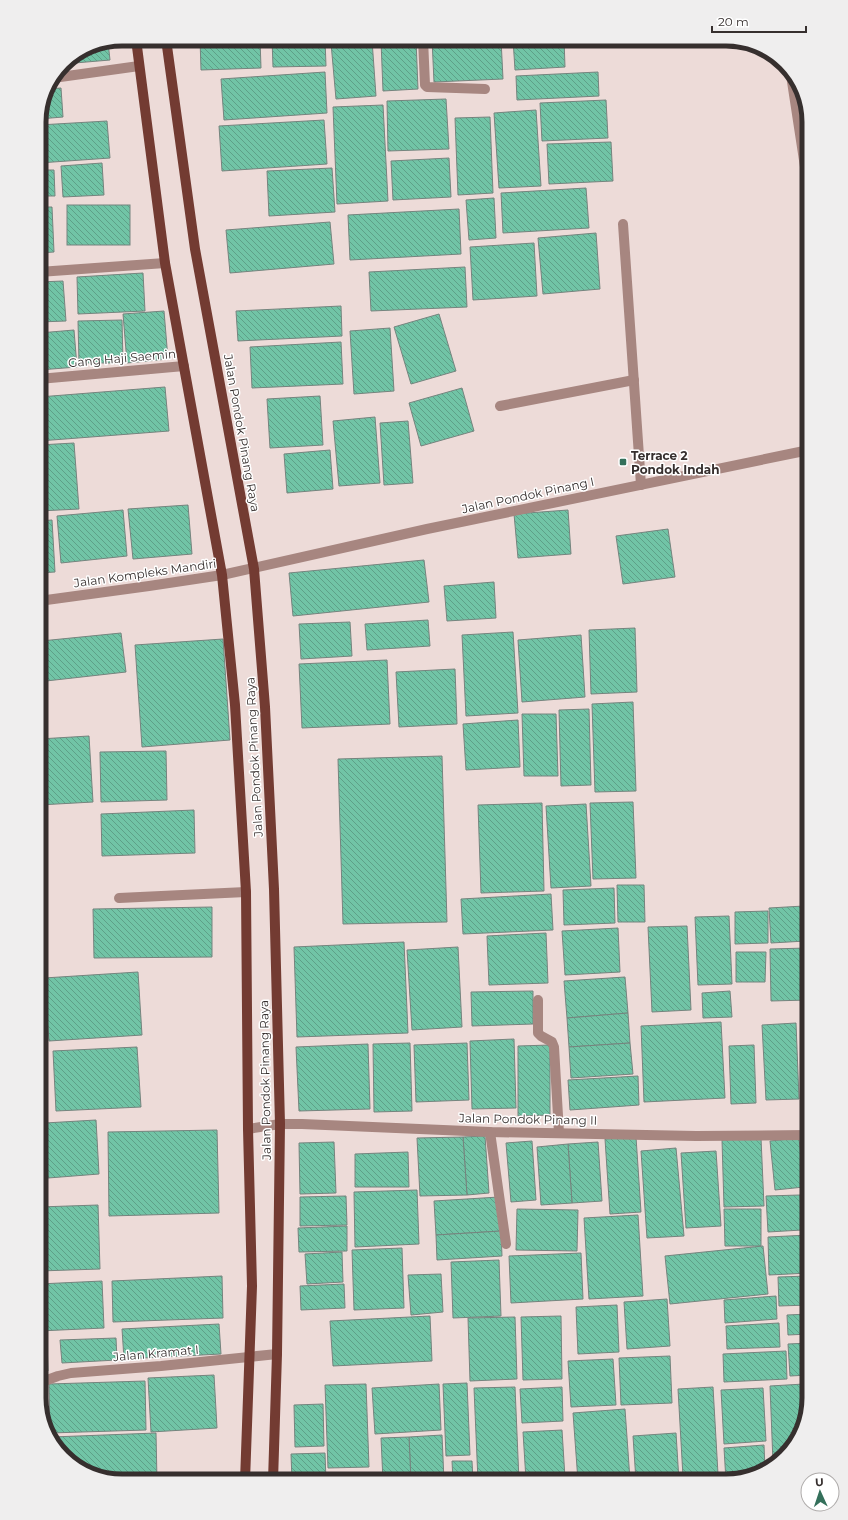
<svg xmlns="http://www.w3.org/2000/svg" width="848" height="1520" font-family="Montserrat,sans-serif">
<style>
.building{fill:url(#building-back-hatch);stroke:#75847e}
.lines{fill:none;stroke-linecap:round;stroke-linejoin:round}
.minor{stroke:#a78680;stroke-width:10}
.major{stroke:#733b32;stroke-width:10}
.poi-dot{fill:#34705b;stroke:#fff;stroke-width:1.5}
.labels{text-anchor:middle;dominant-baseline:central;stroke-width:3;stroke-linejoin:round;paint-order:stroke}
.street-label{font-size:12px;fill:#362f2e;stroke:#fff}
.poi-label{font-size:12px;font-weight:bold;fill:#362f2e;stroke:#fff;text-anchor:start}
.rim{fill:none;stroke:#362f2e;stroke-width:5}
</style>
<defs>
<pattern id="building-back-hatch" width="6" height="6" patternUnits="userSpaceOnUse"><rect width="6" height="6" fill="#71c4a6"/><path d="M-1 5l2 2M0 0l6 6M5-1l2 2" fill="none" stroke="#5ea088"/></pattern>
</defs>
<rect width="100%" height="100%" fill="#eddbd8"/>
<g class="building">
<path d="M200,39H260L261,68L201,70Z"/>
<path d="M272,39H325L326,66L273,67Z"/>
<path d="M432,39H501L503,79L434,82Z"/>
<path d="M513,39H564L565,67L515,70Z"/>
<path d="M372,40L376,96L336,99L331,43Z"/>
<path d="M416,40L418,89L383,91L381,41Z"/>
<path d="M108,42L110,60L63,64L90,45Z"/>
<path d="M325,72L327,113L224,120L221,79Z"/>
<path d="M598,72L599,96L517,100L516,76Z"/>
<path d="M61,88L63,117L39,119L46,89Z"/>
<path d="M446,99L449,149L388,151L387,101Z"/>
<path d="M606,100L608,138L542,141L540,103Z"/>
<path d="M383,105L388,201L337,204L333,107Z"/>
<path d="M536,110L541,186L499,188L494,113Z"/>
<path d="M490,117L493,193L458,195L455,118Z"/>
<path d="M324,120L327,164L222,171L219,126Z"/>
<path d="M107,121L110,158L39,163V125Z"/>
<path d="M611,142L613,181L549,184L547,144Z"/>
<path d="M449,158L451,197L393,200L391,161Z"/>
<path d="M102,163L104,195L63,197L61,166Z"/>
<path d="M332,168L335,212L269,216L267,171Z"/>
<path d="M39,170H54L55,196H39Z"/>
<path d="M586,188L589,228L503,233L501,193Z"/>
<path d="M494,198L496,238L469,240L466,200Z"/>
<rect x="67" y="205" width="63" height="40"/>
<path d="M39,207H52L54,252L39,253Z"/>
<path d="M459,209L461,254L350,260L348,215Z"/>
<path d="M330,222L334,264L230,273L226,230Z"/>
<path d="M596,233L600,289L543,294L538,238Z"/>
<path d="M534,243L537,296L473,300L470,247Z"/>
<path d="M465,267L467,307L371,311L369,272Z"/>
<path d="M143,273L145,311L78,314L77,277Z"/>
<path d="M63,281L66,321L39,322V282Z"/>
<path d="M341,306L342,336L238,341L236,311Z"/>
<path d="M164,311L168,359L127,363L123,314Z"/>
<path d="M439,314L456,371L411,384L394,327Z"/>
<path d="M122,320L123,363H79L78,321Z"/>
<path d="M390,328L394,391L354,394L350,331Z"/>
<path d="M74,330L77,367L39,370V333Z"/>
<path d="M341,342L343,384L252,388L250,347Z"/>
<path d="M165,387L169,431L39,441V397Z"/>
<path d="M462,388L474,431L421,446L409,403Z"/>
<path d="M320,396L323,445L270,448L267,399Z"/>
<path d="M375,417L380,483L339,486L333,421Z"/>
<path d="M408,421L413,483L384,485L380,423Z"/>
<path d="M74,443L79,509L39,511V445Z"/>
<path d="M330,450L333,489L287,493L284,454Z"/>
<path d="M188,505L192,554L133,559L128,509Z"/>
<path d="M123,510L127,556L61,563L57,516Z"/>
<path d="M568,510L571,554L518,558L514,514Z"/>
<path d="M52,520L55,572L39,573V521Z"/>
<path d="M668,529L675,577L623,584L616,536Z"/>
<path d="M424,560L429,602L293,616L289,573Z"/>
<path d="M494,582L496,618L447,621L444,586Z"/>
<path d="M428,620L430,646L367,650L365,624Z"/>
<path d="M350,622L352,656L301,659L299,624Z"/>
<path d="M635,628L637,692L591,694L589,630Z"/>
<path d="M513,632L518,713L466,716L462,635Z"/>
<path d="M121,633L126,672L46,681L41,641Z"/>
<path d="M581,635L585,697L522,702L518,640Z"/>
<path d="M223,639L230,740L142,747L135,645Z"/>
<path d="M387,660L390,724L302,728L299,664Z"/>
<path d="M455,669L457,724L399,727L396,672Z"/>
<path d="M633,702L636,791L595,792L592,704Z"/>
<path d="M589,709L591,785L561,786L559,710Z"/>
<path d="M522,714H556L558,776H524Z"/>
<path d="M518,720L520,767L466,770L463,724Z"/>
<path d="M89,736L93,802L39,805V739Z"/>
<path d="M166,751L167,800L101,802L100,752Z"/>
<path d="M442,756L447,922L343,924L338,759Z"/>
<path d="M633,802L636,878L593,879L590,803Z"/>
<path d="M542,803L544,891L481,893L478,805Z"/>
<path d="M586,804L591,886L551,888L546,806Z"/>
<path d="M194,810L195,853L102,856L101,814Z"/>
<path d="M617,885H644L645,922H618Z"/>
<path d="M614,888L615,923L564,925L563,890Z"/>
<path d="M551,894L553,930L463,934L461,899Z"/>
<path d="M806,899H809V934H807Z"/>
<path d="M804,906L806,941L771,943L769,908Z"/>
<path d="M212,907V957L94,958L93,909Z"/>
<path d="M768,911V943L735,944V912Z"/>
<path d="M729,916L732,984L698,985L695,917Z"/>
<path d="M687,926L691,1010L652,1012L648,927Z"/>
<path d="M618,928L620,972L565,975L562,931Z"/>
<path d="M546,933L548,983L489,985L487,936Z"/>
<path d="M404,942L408,1033L297,1037L294,947Z"/>
<path d="M458,947L462,1027L412,1030L407,950Z"/>
<path d="M807,948L808,1000L771,1001L770,949Z"/>
<path d="M736,952H766L765,982H736Z"/>
<path d="M138,972L142,1035L49,1041L44,978Z"/>
<path d="M625,977L628,1013L567,1018L564,981Z"/>
<path d="M533,991V1024L472,1026L471,992Z"/>
<path d="M730,991L732,1017L703,1018L702,993Z"/>
<path d="M806,1008H809V1089Z"/>
<path d="M628,1013L630,1043L569,1047L567,1018Z"/>
<path d="M39,1020H40L42,1050H39Z"/>
<path d="M721,1022L725,1098L644,1102L641,1026Z"/>
<path d="M796,1023L799,1099L766,1100L762,1025Z"/>
<path d="M514,1039L516,1108L472,1109L470,1041Z"/>
<path d="M410,1043L412,1111L374,1112L373,1044Z"/>
<path d="M467,1043L469,1100L416,1102L414,1045Z"/>
<path d="M630,1043L633,1074L571,1078L569,1047Z"/>
<path d="M368,1044L370,1109L299,1111L296,1047Z"/>
<path d="M550,1045V1115L518,1116V1046Z"/>
<path d="M754,1045L756,1103L731,1104L729,1046Z"/>
<path d="M137,1047L141,1107L56,1111L53,1051Z"/>
<path d="M638,1076L639,1105L570,1110L568,1080Z"/>
<path d="M42,1085L44,1120H39V1086Z"/>
<path d="M96,1120L99,1174L48,1178L45,1123Z"/>
<path d="M39,1129H43L45,1203H39Z"/>
<path d="M217,1130L219,1213L109,1216L108,1132Z"/>
<path d="M485,1136L489,1193L467,1195L463,1137Z"/>
<path d="M463,1137L467,1195L420,1196L417,1138Z"/>
<path d="M636,1137L641,1212L610,1214L605,1139Z"/>
<path d="M761,1138L764,1206L724,1207L722,1140Z"/>
<path d="M799,1138L804,1187L775,1190L770,1141Z"/>
<path d="M532,1141L536,1200L511,1202L506,1143Z"/>
<path d="M334,1142L336,1193L300,1194L299,1143Z"/>
<path d="M598,1142L602,1201L572,1203L568,1144Z"/>
<path d="M568,1144L572,1203L541,1205L537,1147Z"/>
<path d="M676,1148L684,1236L647,1238L641,1151Z"/>
<path d="M716,1151L721,1226L686,1228L681,1153Z"/>
<path d="M408,1152L409,1187H355V1154Z"/>
<path d="M417,1190L419,1244L355,1247L354,1192Z"/>
<path d="M803,1190H809V1230H804Z"/>
<path d="M800,1195L802,1230L768,1232L766,1196Z"/>
<path d="M346,1196L347,1225L300,1226V1197Z"/>
<path d="M499,1197L501,1231L436,1235L434,1201Z"/>
<path d="M98,1205L100,1269L39,1271V1207Z"/>
<path d="M517,1209L578,1210L577,1251L516,1250Z"/>
<path d="M724,1209H761V1246H725Z"/>
<path d="M638,1215L643,1296L589,1299L584,1218Z"/>
<path d="M347,1226V1251L299,1252L298,1228Z"/>
<path d="M501,1231L502,1256L437,1260L436,1235Z"/>
<path d="M809,1235V1273L769,1275L768,1237Z"/>
<path d="M763,1246L768,1294L670,1304L665,1256Z"/>
<path d="M402,1248L404,1308L354,1310L352,1250Z"/>
<path d="M342,1252L343,1282L307,1284L305,1254Z"/>
<path d="M581,1253L583,1299L511,1303L509,1256Z"/>
<path d="M499,1260L501,1316L453,1318L451,1262Z"/>
<path d="M441,1274L443,1312L411,1315L408,1275Z"/>
<path d="M222,1276L223,1318L113,1322L112,1281Z"/>
<path d="M809,1276V1305L779,1306L778,1277Z"/>
<path d="M102,1281L104,1328L39,1331V1284Z"/>
<path d="M344,1284L345,1308L301,1310L300,1286Z"/>
<path d="M776,1296L777,1319L725,1323L724,1300Z"/>
<path d="M667,1299L670,1346L627,1349L624,1302Z"/>
<path d="M617,1305L619,1352L578,1354L576,1307Z"/>
<path d="M809,1314V1334L788,1335L787,1315Z"/>
<path d="M430,1316L432,1361L333,1366L330,1321Z"/>
<path d="M561,1316L562,1379L523,1380L521,1317Z"/>
<path d="M515,1317L517,1379L470,1381L468,1318Z"/>
<path d="M779,1323L780,1347L727,1349L726,1326Z"/>
<path d="M219,1324L221,1354L124,1359L122,1329Z"/>
<path d="M116,1338L117,1360L62,1363L60,1340Z"/>
<path d="M39,1339H47L48,1371H39Z"/>
<path d="M809,1343V1375L790,1376L788,1344Z"/>
<path d="M786,1351L787,1379L724,1382L723,1354Z"/>
<path d="M670,1356L672,1403L621,1405L619,1358Z"/>
<path d="M613,1359L616,1405L571,1407L568,1361Z"/>
<path d="M214,1375L217,1428L151,1432L148,1378Z"/>
<path d="M145,1381L146,1430L50,1433L49,1384Z"/>
<path d="M805,1382H809V1399L806,1409Z"/>
<path d="M467,1383L470,1455L446,1456L443,1384Z"/>
<path d="M366,1384L369,1467L328,1468L325,1385Z"/>
<path d="M439,1384L441,1430L375,1434L372,1388Z"/>
<path d="M804,1384L805,1413L795,1444L773,1463L770,1386Z"/>
<path d="M515,1387L519,1481H478L474,1388Z"/>
<path d="M562,1387L563,1421L522,1423L520,1389Z"/>
<path d="M713,1387L718,1474L683,1477L678,1389Z"/>
<path d="M763,1388L766,1441L724,1444L721,1390Z"/>
<path d="M323,1404L324,1446L295,1447L294,1405Z"/>
<path d="M625,1409L630,1480L578,1481L573,1413Z"/>
<path d="M562,1430L565,1478L526,1480L523,1432Z"/>
<path d="M156,1433L157,1481H116L76,1467L52,1438V1437Z"/>
<path d="M676,1433L679,1481H636L633,1436Z"/>
<path d="M442,1435L444,1481H411L409,1437Z"/>
<path d="M409,1437L411,1481H383L381,1438Z"/>
<path d="M764,1445L765,1469L758,1475L726,1481L724,1448Z"/>
<path d="M325,1453L326,1481H292L291,1454Z"/>
<path d="M452,1461H472L473,1481H453Z"/>
<path d="M378,1473V1481H338L337,1475Z"/>
</g>
<g class="lines">
<g class="minor">
<path d="M423,39L425,85L427,87L485,89"/>
<path d="M791,75L809,193"/>
<path d="M53,78L139,66"/>
<path d="M623,224L641,485"/>
<path d="M39,272L165,263"/>
<path d="M39,379L184,366"/>
<path d="M500,406L634,380"/>
<path d="M39,601L149,586L222,575L427,529L809,450"/>
<path d="M119,898L246,892"/>
<path d="M538,1000V1033L541,1036L552,1042L554,1047L559,1133"/>
<path d="M248,1129L280,1124H302L490,1132L696,1136L809,1135"/>
<path d="M490,1132L506,1244"/>
<path d="M39,1383L58,1376L71,1373L161,1366L277,1354"/>
</g>
<g class="major">
<path d="M136,39L165,263L222,575L235,705L246,892L248,1129L252,1286L245,1481"/>
<path d="M166,39L195,249L254,569L265,707L274,889L280,1124L277,1354L273,1481"/>
</g>
</g>
<rect class="poi-dot" x="619" y="458" width="8" height="8" rx="2"/>
<g class="labels">
<g class="street-label">
<text transform="translate(122 358) rotate(-5)">Gang Haji Saemin</text>
<text transform="translate(242 433) rotate(80)">Jalan Pondok Pinang Raya</text>
<text transform="translate(528 495) rotate(-12)">Jalan Pondok Pinang I</text>
<text transform="translate(145 573) rotate(-8)">Jalan Kompleks Mandiri</text>
<text transform="translate(254 757) rotate(-93)">Jalan Pondok Pinang Raya</text>
<text transform="translate(265 1080) rotate(-91)">Jalan Pondok Pinang Raya</text>
<text transform="translate(528 1119) rotate(1)">Jalan Pondok Pinang II</text>
<text transform="translate(156 1353) rotate(-5)">Jalan Kramat I</text>
</g>
<g class="poi-label">
<text x="631" y="455">Terrace 2<tspan x="631" dy="14">Pondok Indah</tspan></text>
</g>
</g>
<path d="M0 0H848V1520H0ZM122 46H726A76 76 0 0 1 802 122V1398A76 76 0 0 1 726 1474H122A76 76 0 0 1 46 1398V122A76 76 0 0 1 122 46Z" fill="#efeeee" fill-rule="evenodd"/>
<path class="rim" d="M122 46H726A76 76 0 0 1 802 122V1398A76 76 0 0 1 726 1474H122A76 76 0 0 1 46 1398V122A76 76 0 0 1 122 46Z"/>
<g transform="translate(820 1492) rotate(357)"><circle r="19" fill="#ffffff" stroke="#afacab"/>
<path d="M0-3L7 15L0 10L-7 15Z" fill="#34705b"/>
<text y="-6" font-size="11" font-weight="bold" text-anchor="middle" fill="#362f2e">U</text>
</g>
<path d="M712 26v6h94v-6" fill="none" stroke="#362f2e" stroke-width="2"/>
<text x="718" y="26" font-size="12" fill="#362f2e" stroke="#ffffff" stroke-width="3" paint-order="stroke">20 m</text>
</svg>
